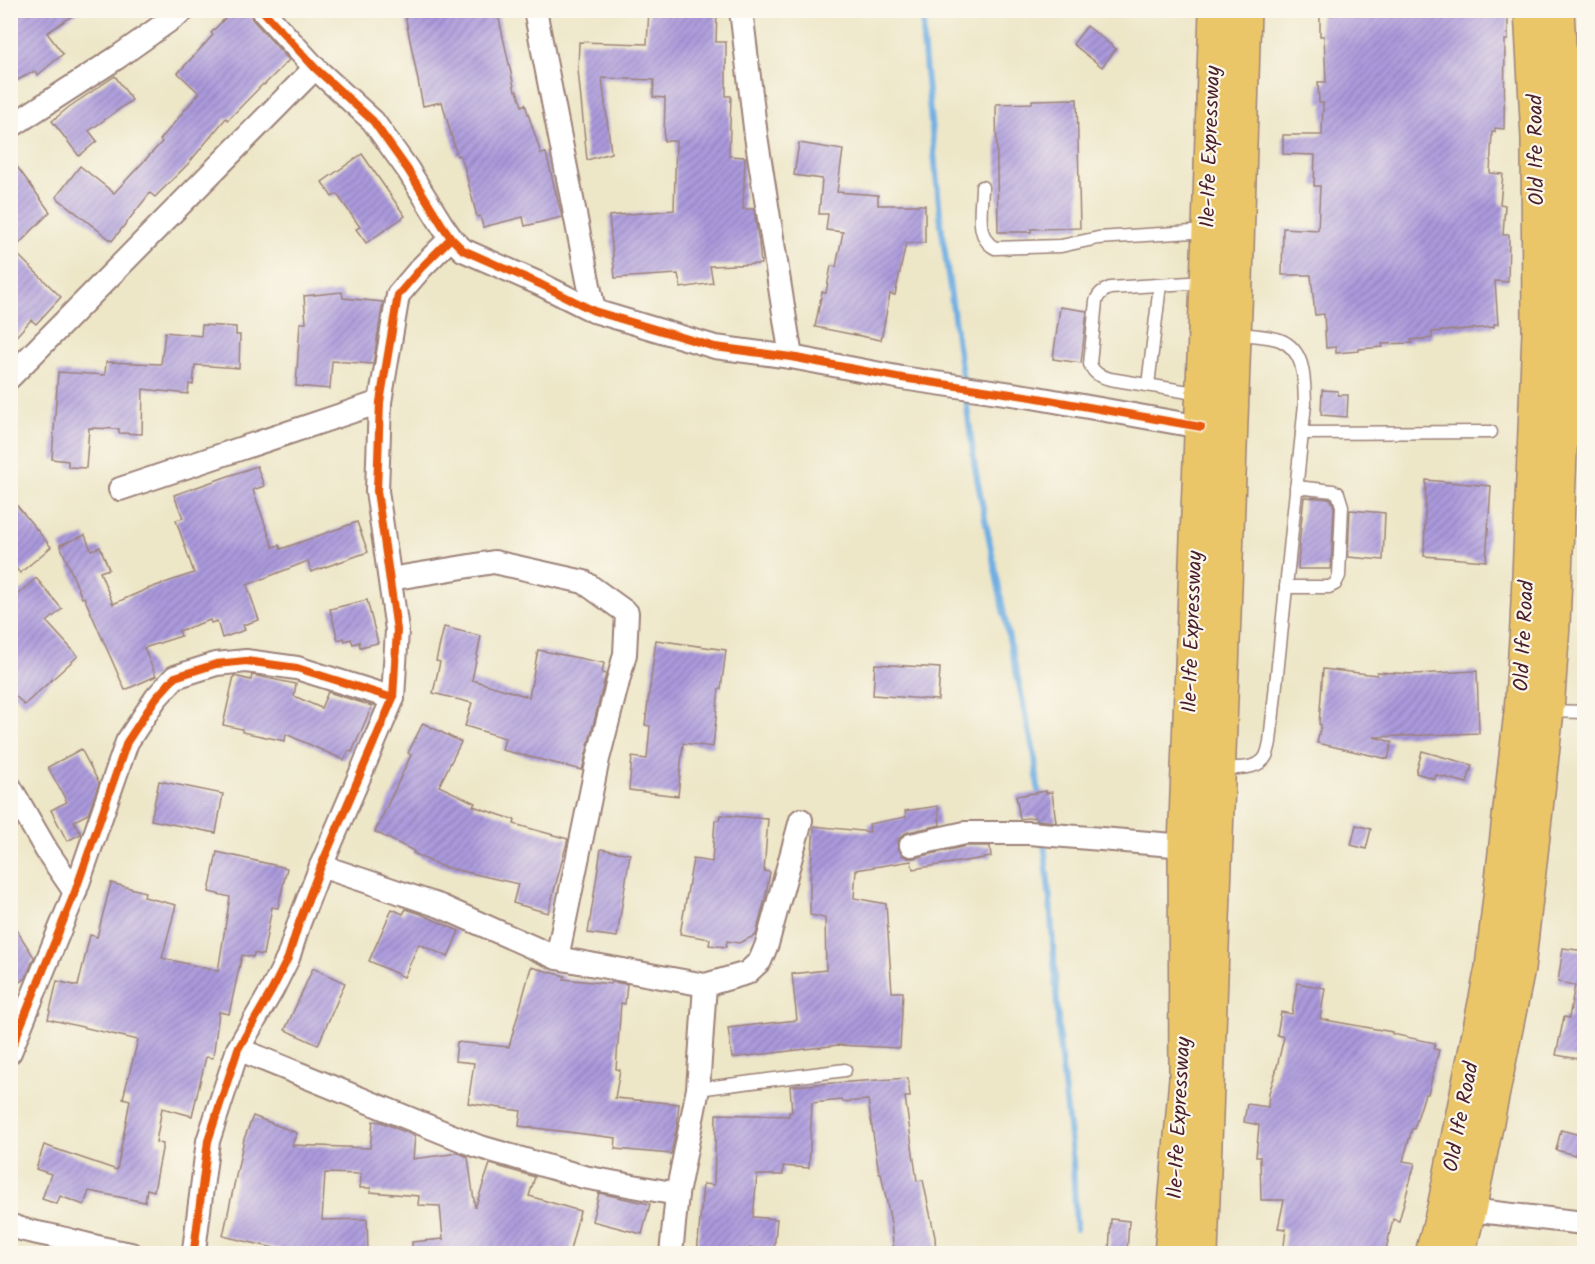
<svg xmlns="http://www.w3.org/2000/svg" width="1595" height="1264" font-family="Kalam,sans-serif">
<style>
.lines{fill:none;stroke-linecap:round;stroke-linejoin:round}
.stream{stroke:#6eaee2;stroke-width:6}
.building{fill:url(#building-hatch)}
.service-casing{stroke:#9c8279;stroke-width:15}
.minor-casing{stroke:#9c8279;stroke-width:26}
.primary-casing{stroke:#9c8279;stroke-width:36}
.trunk-casing{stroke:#9c8279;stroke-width:36}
.service{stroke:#fff;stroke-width:12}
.minor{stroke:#fff;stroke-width:22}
.primary{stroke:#ebc669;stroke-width:33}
.trunk{stroke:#ebc669;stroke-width:33}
.cycleway-casing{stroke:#fbf7ec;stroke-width:11}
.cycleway{stroke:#e8590c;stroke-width:8}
.labels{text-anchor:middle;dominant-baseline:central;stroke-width:4.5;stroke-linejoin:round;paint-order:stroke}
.street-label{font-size:21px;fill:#4a1f2b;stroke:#fbf7ec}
</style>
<defs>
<pattern id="building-hatch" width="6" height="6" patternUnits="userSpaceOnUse" patternTransform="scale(1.5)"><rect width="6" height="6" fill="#ab9add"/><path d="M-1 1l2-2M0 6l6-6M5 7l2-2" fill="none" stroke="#8d7db3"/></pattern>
</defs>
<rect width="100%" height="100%" fill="#fbf7ec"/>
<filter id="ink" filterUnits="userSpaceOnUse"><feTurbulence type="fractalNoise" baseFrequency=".0167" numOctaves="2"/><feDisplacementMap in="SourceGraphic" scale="12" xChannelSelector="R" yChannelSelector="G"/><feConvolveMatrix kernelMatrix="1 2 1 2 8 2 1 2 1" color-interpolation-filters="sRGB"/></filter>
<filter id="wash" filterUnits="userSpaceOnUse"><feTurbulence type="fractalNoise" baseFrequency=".008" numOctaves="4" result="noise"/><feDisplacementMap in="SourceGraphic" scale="24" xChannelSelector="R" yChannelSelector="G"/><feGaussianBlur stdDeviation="1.35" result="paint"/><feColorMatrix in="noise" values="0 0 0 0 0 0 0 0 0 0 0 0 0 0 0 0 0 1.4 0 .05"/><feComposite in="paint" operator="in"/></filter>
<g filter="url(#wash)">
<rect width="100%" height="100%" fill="#ede6c7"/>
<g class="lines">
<g class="stream">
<path d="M924,10L923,41L941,224L963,382"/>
<path d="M965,392L975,468L1007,629L1035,757L1039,798"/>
<path d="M1041,814L1050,901L1060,1049L1073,1163L1076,1229"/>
</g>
</g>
<g id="blocks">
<g class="building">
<path d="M10,10H81L47,33L63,54L38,75L35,71L10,84Z"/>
<path d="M233,10H249L252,19L289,60L264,85L263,84L228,120L226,118L188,164L155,197L150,193L112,241L56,197L80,166L114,193L162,142L160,140L199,93L178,73L213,35L211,33Z"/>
<path d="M404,10H497L515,91H517L522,106L525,104L541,154L546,153L562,217L525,226L523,217L483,227L480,216L477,217L464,166L460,155L457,156L442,102L423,106Z"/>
<path d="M649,10H717L716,42H726V96H731L729,156L745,157L743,209H754L759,244L761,264L710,266L713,283L681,288L678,274L615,278L609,216L674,210L676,141H664L665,98L653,97L654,80L602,78L611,153L587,160L578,70L579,42L647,44Z"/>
<path d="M1352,10L1398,12V15H1460L1461,11L1508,12V40H1505L1504,129L1495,128V132H1492L1490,173L1503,174L1500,204L1505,205L1503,235H1509L1508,282L1495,281L1498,324H1494V327L1432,332V338L1411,340L1412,343L1382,344L1383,347L1359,349V351L1336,353V347L1326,348L1324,314L1315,315L1311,275H1282L1283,228L1318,230L1320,186H1314L1315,155L1283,154V135H1322L1323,103H1319L1318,82H1326L1324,36H1320V15H1334V11L1352,12Z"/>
<path d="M1087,26L1116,49L1102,67L1073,44Z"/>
<path d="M115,76L132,100L89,131L97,141L79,156L52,121L69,107Z"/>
<path d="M1077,99L1080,228L1031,229V232H998L996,104L1032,103V100Z"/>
<path d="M799,143L843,150L837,192L878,195V205H925V243H906L895,295L890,294L881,340L815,327L822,292L826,293L831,266L836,267L843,232L826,230L828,214H819L822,179L794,175Z"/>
<path d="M362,154L405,216L366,243L356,229L360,227L337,194L332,197L322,182Z"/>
<path d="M10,157L50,212L13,250L61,297L36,324L31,320L10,343Z"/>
<path d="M342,292L343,298L383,302L373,364L332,361L330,389L296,386L300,323H306L304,296Z"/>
<path d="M1060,307L1087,311L1081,363L1053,359Z"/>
<path d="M202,325L236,327V335H240L239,368L195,365L193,385L189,384L188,394L143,389L142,434L119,433V429L89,428L86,468L68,467V461L52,459L58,372L105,375L106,362L161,364L165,332L201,336Z"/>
<path d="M1322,390L1338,391V395H1348L1347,417L1321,415Z"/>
<path d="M257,466L264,486L253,490L273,547L279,545L281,549L357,522L368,552L311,572L308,561L247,585L259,620L243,625L245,630L222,638L217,621L211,623L210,620L179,631L181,636L144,648L156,676L125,690L84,597L82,598L60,545L85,535L91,550L100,547L109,569L100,572L113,604L147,589L194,573L176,520L183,518L174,495Z"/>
<path d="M1426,480L1491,486L1486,561L1424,556Z"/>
<path d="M10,497L51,547L20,573L10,562Z"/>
<path d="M1304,497L1331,499L1334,507L1331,569H1298L1299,546Z"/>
<path d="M1350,510L1385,513L1383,560L1348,557Z"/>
<path d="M36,578L62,609L47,622L78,656L24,705L10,690V601Z"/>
<path d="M367,600L378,643L360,647L359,642L353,644L351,639L345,641L344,638L338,640L330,609Z"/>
<path d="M444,627L481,636L472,680L529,697L538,650L604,663L602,673L606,674L582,770L502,750L505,738L465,726L472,703L433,693L440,662L436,661Z"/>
<path d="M656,640L726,650L721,689H719L713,747L683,743L678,796L629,790L632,757L647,759L650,726L645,725Z"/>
<path d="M875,664L940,668L938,700L873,695Z"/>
<path d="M1323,669L1377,675V672L1414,674L1477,671L1479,733L1374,737L1392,742L1388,759L1317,743L1321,725L1319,724Z"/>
<path d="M252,675L296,684L294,696L321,708L328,692L372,706L352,752L349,751L344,760L286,734L285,741L242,732V729L223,725L234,676L251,680Z"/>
<path d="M423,723L461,742L439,786L475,803L473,806L515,820L514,824L568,839L548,913L513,903L518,884L440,866L413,853L414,851L375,832L411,755L408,753Z"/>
<path d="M81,749L99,783L88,814L74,821L81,834L67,841L51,810L67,802L48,767Z"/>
<path d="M1422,751L1472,765L1467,783L1436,775L1435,779L1416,773Z"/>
<path d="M159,781L223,794L216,833L151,820Z"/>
<path d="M1046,791V793L1052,792L1056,822L1037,820L1036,817L1020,819L1016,796Z"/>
<path d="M938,806L940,825L908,832L902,835L898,840V847L902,855L908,858H914L966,846H990L991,857L913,869L911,861L856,870L854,898L886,904L892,992H903L900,1048L838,1045L732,1058L728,1028L797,1020L792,974L826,970L825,918L810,915V879L814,826L870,832L869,824L906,817L905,811Z"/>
<path d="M721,815L768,819L764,871L770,872L765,899L756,935L739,943L727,941L726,947L709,945L710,939L680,934L693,859L712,862L715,820H720Z"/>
<path d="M1356,825L1371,829L1366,849L1351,845Z"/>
<path d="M601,849L630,854L617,937L588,933Z"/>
<path d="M217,852L287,868L278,908L272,907L263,955L254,953L253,957L242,955L229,1014L219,1012L213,1058L206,1057L192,1116L162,1108L156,1142L163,1144L154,1191L147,1189L145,1202L89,1191L84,1205L60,1196L57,1204L42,1199L51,1174L36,1169L44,1145L117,1170L130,1100L123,1098L138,1040L48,1019L57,981L78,986L90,935L97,937L111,883L145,892L144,897L176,905L162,958L218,971L230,897L209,892Z"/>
<path d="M392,909L403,914L406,909L421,914L459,931L448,957L419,944L404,977L369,961Z"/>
<path d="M10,920L34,957L26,978L18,983L10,971Z"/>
<path d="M1563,948L1584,951V1060L1556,1055L1564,1017L1569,1018L1575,985L1558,982Z"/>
<path d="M531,967L565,976L564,979L611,984V982L627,984L625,1004L621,1003L616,1069L620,1070L615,1098L679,1104L677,1125L671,1154L615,1149L616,1138L519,1126L521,1111L468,1103L474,1063L455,1061L457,1042L509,1047Z"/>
<path d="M313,968L345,983L318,1045L285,1030Z"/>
<path d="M1297,983L1325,988L1320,1019L1392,1032V1034L1435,1043L1434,1049L1439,1050L1428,1094H1425L1414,1129H1412L1403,1161L1415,1163L1399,1221L1393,1219L1385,1254H1283L1286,1229L1278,1228L1284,1200H1261L1260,1157H1256L1259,1125L1244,1122L1247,1104L1268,1107L1269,1093L1276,1071L1284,1037L1277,1035L1281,1012L1292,1014Z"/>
<path d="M908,1078L910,1097H905L917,1181L923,1180L935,1237L936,1254H894L891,1223L881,1173H879L868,1100L843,1102L842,1100L812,1103L809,1168L783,1166V1175H757L753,1217L777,1219L774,1250L750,1248V1254H697L703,1184L714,1185L716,1114L789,1116V1112H792L790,1086Z"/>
<path d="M253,1116L297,1133L292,1145L370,1148L373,1121L381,1122L415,1136L413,1159L459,1153L468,1157L475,1208L490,1164L535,1177L529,1196L580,1211L569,1254L550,1249L549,1254H412V1242L443,1239L440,1206L418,1205L419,1196L370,1192L371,1188H360L361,1174L325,1173L322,1220L367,1219L368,1254H330L287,1251L223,1236L244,1139Z"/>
<path d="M1561,1130L1580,1135L1575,1155L1556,1150Z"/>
<path d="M599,1193L650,1204L642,1234L592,1221Z"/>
<path d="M1111,1219L1129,1221L1127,1252L1109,1251Z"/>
</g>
</g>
</g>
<g filter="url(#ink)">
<use href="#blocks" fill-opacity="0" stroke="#9c8279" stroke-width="1.5"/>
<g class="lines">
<g class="service-casing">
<g id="service">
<path d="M982,187C982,206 974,237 995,248L1061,246L1098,238L1208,231"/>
<path d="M1148,385L1160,285"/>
<path d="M1201,394L1110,379C1100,376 1094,374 1090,364L1096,301C1099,293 1103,291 1110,288L1205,282"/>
<path d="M1302,433L1491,432"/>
<path d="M1286,587H1329L1335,584L1339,576L1342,506L1338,493L1333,491L1296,487"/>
<path d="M1548,711L1584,712"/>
<path d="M1219,769C1234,767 1258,771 1266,756C1268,752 1269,747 1270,742L1305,404C1304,380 1306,351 1280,340C1270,336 1248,335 1237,334"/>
<path d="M698,1089L845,1070"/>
</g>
</g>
<g class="minor-casing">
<g id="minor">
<path d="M262,10L315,68L373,121L408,170L442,225L451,238L463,250L540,284L594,311L715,347L791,357L902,378L1032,397L1201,427"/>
<path d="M535,10L594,311"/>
<path d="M741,10L756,136L791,357"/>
<path d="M10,127L118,57L184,10"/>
<path d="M10,377L315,68"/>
<path d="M120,489L380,402"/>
<path d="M390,579L494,562L584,582L627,613L625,654L598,759L557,958"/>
<path d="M10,787L47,851L75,892"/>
<path d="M911,845L965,833H1029L1185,846"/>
<path d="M321,866L440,906L557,958L705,985L747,973L760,961L767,944L801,820"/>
<path d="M238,1049L477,1146L584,1177L677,1194"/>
<path d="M10,1052L75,892L127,742L156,698L175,677L216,664L246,661L297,668L393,698"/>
<path d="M1469,1210L1584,1223"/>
<path d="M10,1225C25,1232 41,1233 57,1237C82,1243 106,1250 131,1254"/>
<path d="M194,1250L208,1141L238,1049L272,990L288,958L299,923L321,866L393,698L397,630L377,491L380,402L398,295L421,268L451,238"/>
<path d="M671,1254L677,1194L698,1089L705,985"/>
</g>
</g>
<g class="primary-casing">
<g id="primary">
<path d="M1432,1254L1444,1208L1492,968L1521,712L1527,625L1539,332L1538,138L1531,10"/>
<path d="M1458,1254L1469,1210L1518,969L1547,711L1553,624L1565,333L1564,135L1557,10"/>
</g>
</g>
<g class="trunk-casing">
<g id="trunk">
<path d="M1171,1254L1186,1078L1185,846L1209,230L1216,10"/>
<path d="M1201,1254L1236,281L1244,10"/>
</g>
</g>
<use href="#service" class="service"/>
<use href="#minor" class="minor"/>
<use href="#primary" class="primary"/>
<use href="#trunk" class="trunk"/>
<g class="cycleway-casing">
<g id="cycleway">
<path d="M262,10L315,68L373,121L408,170L442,225L451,238L463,250L540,284L594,311L715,347L791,357L902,378L1032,397L1201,427"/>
<path d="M10,1052L75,892L127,742L156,698L175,677L216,664L246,661L297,668L393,698"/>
<path d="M194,1250L208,1141L238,1049L272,990L288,958L299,923L321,866L393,698L397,630L377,491L380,402L398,295L421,268L451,238"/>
</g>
</g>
<use href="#cycleway" class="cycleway"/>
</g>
</g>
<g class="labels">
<g class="street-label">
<text transform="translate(1211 147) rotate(-88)">Ile-Ife Expressway</text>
<text transform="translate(1537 150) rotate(-91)">Old Ife Road</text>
<text transform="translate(1193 632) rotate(-88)">Ile-Ife Expressway</text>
<text transform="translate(1525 636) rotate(-87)">Old Ife Road</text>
<text transform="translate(1462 1117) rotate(-79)">Old Ife Road</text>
<text transform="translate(1180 1118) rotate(-87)">Ile-Ife Expressway</text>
</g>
</g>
<rect width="1595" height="1264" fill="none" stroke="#fbf7ec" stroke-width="36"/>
</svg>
